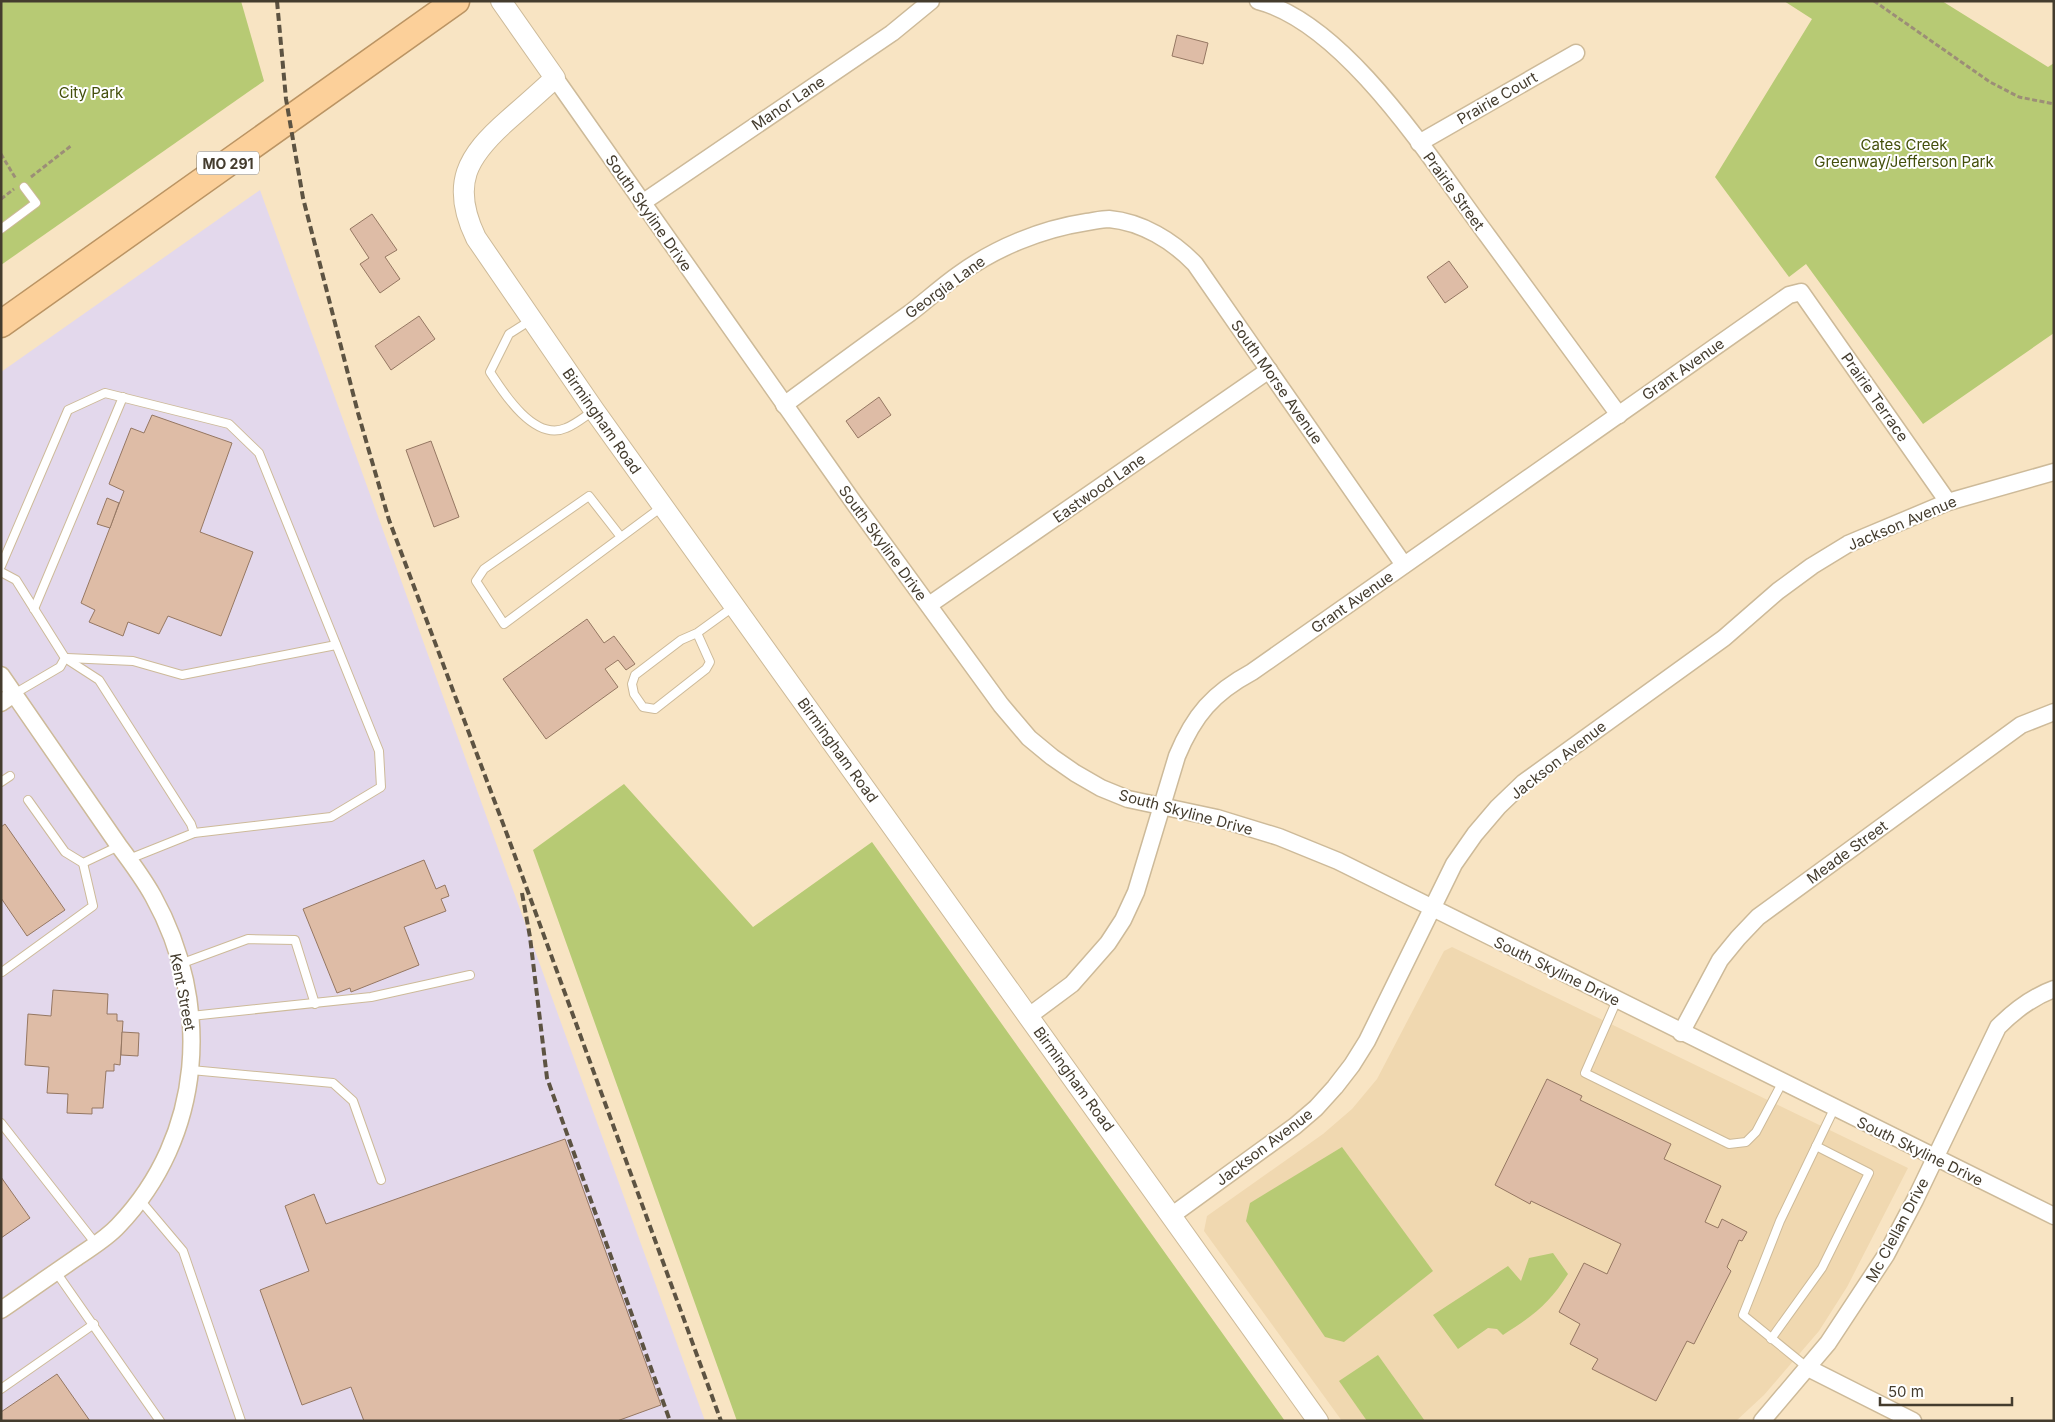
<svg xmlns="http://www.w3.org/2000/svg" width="2055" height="1422" font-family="Inter,sans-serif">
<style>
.built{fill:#f0d8b0}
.industrial{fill:#e3d8ec}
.green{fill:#b7ca74}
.building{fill:#debca6;stroke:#957762}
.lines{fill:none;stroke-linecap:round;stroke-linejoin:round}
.service-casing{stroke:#cdba99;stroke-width:10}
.minor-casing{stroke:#cdba99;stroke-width:19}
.tertiary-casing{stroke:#cdba99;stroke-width:22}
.trunk-casing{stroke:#bb9463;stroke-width:29}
.path{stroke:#9c8e77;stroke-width:3;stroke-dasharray:5 2.5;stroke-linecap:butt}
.service{stroke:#fff;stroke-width:8}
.minor{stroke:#fff;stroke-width:16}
.tertiary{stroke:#fff;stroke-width:20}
.trunk{stroke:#fcd09a;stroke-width:26}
.rail{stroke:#5d5342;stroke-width:4;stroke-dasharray:8 4;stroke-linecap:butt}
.labels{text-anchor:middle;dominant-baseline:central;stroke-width:4;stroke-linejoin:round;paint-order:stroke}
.shield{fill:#fff;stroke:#7c766d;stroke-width:1}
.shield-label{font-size:14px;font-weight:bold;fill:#443c2e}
.park-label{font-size:15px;fill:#434f0b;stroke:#fff}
.street-label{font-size:15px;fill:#443c2e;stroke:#fff}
</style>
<rect width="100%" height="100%" fill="#f8e4c3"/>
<path class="built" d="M1452,947L1908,1168L1847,1287L1819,1331L1764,1395L1736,1421H1342L1204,1231L1207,1216L1323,1134L1352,1109L1377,1079L1444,951Z"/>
<path class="industrial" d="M260,190L705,1421H1V372Z"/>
<g class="green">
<path d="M1,1H241L264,81L1,265Z"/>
<path d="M1784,1H1942L2048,67L2054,63V333L1923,424L1806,264L1789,277L1715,177L1812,19Z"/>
<path d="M624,784L753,927L872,842L1285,1421H737L533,850Z"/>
<path d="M1342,1147L1433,1271L1344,1342L1325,1337L1246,1221L1250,1203Z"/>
<path d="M1553,1253L1568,1274C1549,1304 1533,1316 1503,1335L1497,1329L1488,1328L1458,1349L1433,1315L1508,1266L1521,1281L1529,1258Z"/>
<path d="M1378,1355L1425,1421H1367L1339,1381Z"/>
</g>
<g class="building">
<path d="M1177,35L1208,43L1203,64L1172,56Z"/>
<path d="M372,214L397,250L385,257L400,279L380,293L360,264L369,258L350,229Z"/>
<path d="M1449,261L1468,287L1445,303L1427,277Z"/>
<path d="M419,316L435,339L391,370L375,346Z"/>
<path d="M879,397L891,415L858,438L846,421Z"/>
<path d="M152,415L232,443L200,532L253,552L221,636L168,616L159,634L128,622L123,636L89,622L95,610L81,603L124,491L109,484L131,428L144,433Z"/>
<path d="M431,441L459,517L434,527L406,450Z"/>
<path d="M107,498L119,503L110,528L97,524Z"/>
<path d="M587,619L604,643L614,636L635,664L626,670L618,660L605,669L618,687L546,739L503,679Z"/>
<path d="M5,824L65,910L27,936L1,898V827Z"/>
<path d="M424,860L436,889L445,885L449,896L441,899L446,911L404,927L419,965L351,992L350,988L337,993L303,909Z"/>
<path d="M53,990L108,994L107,1014H117V1021H123L120,1065L114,1064V1071H106L103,1108H92V1114L67,1113L68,1094L47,1093L49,1067L25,1065L28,1014L51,1016Z"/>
<path d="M122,1032L139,1033L138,1056L121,1055Z"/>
<path d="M1547,1079L1582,1096L1580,1100L1671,1144L1664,1159L1721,1186L1705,1222L1718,1228L1722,1219L1747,1232L1742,1241L1739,1240L1727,1267L1731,1271L1694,1344L1687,1341L1656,1401L1592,1369L1598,1359L1570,1344L1580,1324L1559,1312L1584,1263L1607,1274L1621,1244L1531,1201L1530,1204L1495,1185Z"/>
<path d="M565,1139L661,1405L617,1421H364L351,1387L302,1405L260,1290L309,1271L285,1206L314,1194L326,1224Z"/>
<path d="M1,1177L30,1218L1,1238Z"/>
<path d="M57,1374L90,1421H1V1412Z"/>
</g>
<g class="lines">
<g class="service-casing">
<g id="service">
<path d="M1,229L36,203L24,187"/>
<path d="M531,320L509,334L490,372C504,394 535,442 566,428C576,424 584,417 593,411"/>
<path d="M621,537L589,496L484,569L476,581L504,624L663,506"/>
<path d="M1,566L68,410L105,393L229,424L259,453L379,751L381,787L331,817L194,833"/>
<path d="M1,572L16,580L65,658L60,667L14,694"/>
<path d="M34,609L123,397"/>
<path d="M697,633L710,662L706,669L655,709L643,707L634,694L632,684L635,675L681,640L697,633L733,607"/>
<path d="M65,658L99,680L191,824L194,833L129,859"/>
<path d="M67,658L133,661L182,675L336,645"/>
<path d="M1,782L10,776"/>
<path d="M28,800L65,852L83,863L119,846"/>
<path d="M180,964L248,939L295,940L315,1004"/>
<path d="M2,972L93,906L83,863"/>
<path d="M1617,1000L1585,1073L1729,1144L1746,1142L1756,1132L1782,1083"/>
<path d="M191,1016L371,997L470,975"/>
<path d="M191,1070L333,1083L353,1101L381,1180"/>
<path d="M1,1123L96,1244"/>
<path d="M140,1200L183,1251L241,1421"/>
<path d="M56,1272L160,1421"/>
<path d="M1771,1339L1822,1268L1869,1173L1816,1146"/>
<path d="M1808,1368L1743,1315L1780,1221L1834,1109"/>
<path d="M1,1389L94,1324"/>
</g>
</g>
<g class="minor-casing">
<g id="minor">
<path d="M1258,1C1347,24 1433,163 1487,235C1531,295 1575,355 1619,415"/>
<path d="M555,78L854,503L1001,705L1029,738L1052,757L1075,773L1101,788L1128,799L1217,818L1279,837L1338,861L2054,1216"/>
<path d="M1419,143L1576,53"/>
<path d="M642,203L892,33L931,1"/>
<path d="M784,405C826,374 868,343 910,313C926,301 941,287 958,275C995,248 1041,229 1087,222C1094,221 1102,219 1109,219C1142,222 1173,241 1195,264L1404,565"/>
<path d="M929,605L1269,370"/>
<path d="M1,675L119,846C131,862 143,878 153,896C213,1004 204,1136 118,1226C106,1239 90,1248 76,1258C51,1275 26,1293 1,1310"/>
<path d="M1,703L14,694"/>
<path d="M1029,1016L1072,984L1108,943L1123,920L1136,892L1177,756C1194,715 1213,693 1252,672L1789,295L1801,292L1948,502"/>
<path d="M1681,1033L1720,960L1738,938L1758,917L2021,725L2054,712"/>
<path d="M1171,1216L1295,1126L1316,1108L1335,1087L1352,1065L1367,1041L1454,864L1475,834L1498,807L1523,783L1724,638L1778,591L1812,566L1848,544L1948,502L2054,472"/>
<path d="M1808,1368L1913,1421"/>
<path d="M1762,1421L1828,1343L1886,1255L1915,1200L1998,1027C2015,1010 2032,997 2054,989"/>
</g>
</g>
<g class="tertiary-casing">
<path id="tertiary" d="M501,1L555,78C540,92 524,106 508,120C467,156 450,184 476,238L594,410L1318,1421"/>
</g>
<g class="trunk-casing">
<path id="trunk" d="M1,324L456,1"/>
</g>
<g class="path">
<path d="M1874,1L1990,82L2019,97L2054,104"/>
<path d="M1,134H2"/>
<path d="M1,154L16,179"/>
<path d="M31,177L72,145"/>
<path d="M1,199L14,189"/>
</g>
<use href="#service" class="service"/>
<use href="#minor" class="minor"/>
<use href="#tertiary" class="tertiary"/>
<use href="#trunk" class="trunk"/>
<g class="rail">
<path d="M277,1L286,99L303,198L358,413L389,520L508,837L721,1421"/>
<path d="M522,893L530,937L547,1078L670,1421"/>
</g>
</g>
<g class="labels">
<rect class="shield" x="197" y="151.5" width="62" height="23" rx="4"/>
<g class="shield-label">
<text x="228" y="163">MO 291</text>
</g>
<g class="park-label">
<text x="91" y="92">City Park</text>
<text x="1904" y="144">Cates Creek<tspan x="1904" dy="17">Greenway/Jefferson Park</tspan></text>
</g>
<g class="street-label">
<text transform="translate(1497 98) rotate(-30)">Prairie Court</text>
<text transform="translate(788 103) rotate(-34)">Manor Lane</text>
<text transform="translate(1454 191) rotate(54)">Prairie Street</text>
<text transform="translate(649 213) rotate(55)">South Skyline Drive</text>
<text transform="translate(945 287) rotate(-36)">Georgia Lane</text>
<text transform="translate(1683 369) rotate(-35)">Grant Avenue</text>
<text transform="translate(1277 382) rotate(55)">South Morse Avenue</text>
<text transform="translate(1875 397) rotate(55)">Prairie Terrace</text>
<text transform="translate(602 421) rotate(55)">Birmingham Road</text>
<text transform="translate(1099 488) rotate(-35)">Eastwood Lane</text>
<text transform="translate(1902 523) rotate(-23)">Jackson Avenue</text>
<text transform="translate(883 543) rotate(54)">South Skyline Drive</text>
<text transform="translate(1352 602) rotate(-35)">Grant Avenue</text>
<text transform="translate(838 750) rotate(54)">Birmingham Road</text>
<text transform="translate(1558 760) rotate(-38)">Jackson Avenue</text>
<text transform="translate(1186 812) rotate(15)">South Skyline Drive</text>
<text transform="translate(1847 852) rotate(-36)">Meade Street</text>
<text transform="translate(1557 971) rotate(26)">South Skyline Drive</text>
<text transform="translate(183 992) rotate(79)">Kent Street</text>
<text transform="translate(1074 1079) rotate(54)">Birmingham Road</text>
<text transform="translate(1264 1147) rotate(-37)">Jackson Avenue</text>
<text transform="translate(1920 1151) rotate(26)">South Skyline Drive</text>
<text transform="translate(1897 1230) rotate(-62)">Mc Clellan Drive</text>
</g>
</g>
<rect width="2055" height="1422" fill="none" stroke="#443c2e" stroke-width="5"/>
<path d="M1880 1397v8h132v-8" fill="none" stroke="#443c2e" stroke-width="2.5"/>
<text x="1888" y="1397" font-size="15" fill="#443c2e" stroke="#ffffff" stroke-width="4" paint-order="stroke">50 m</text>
</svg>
